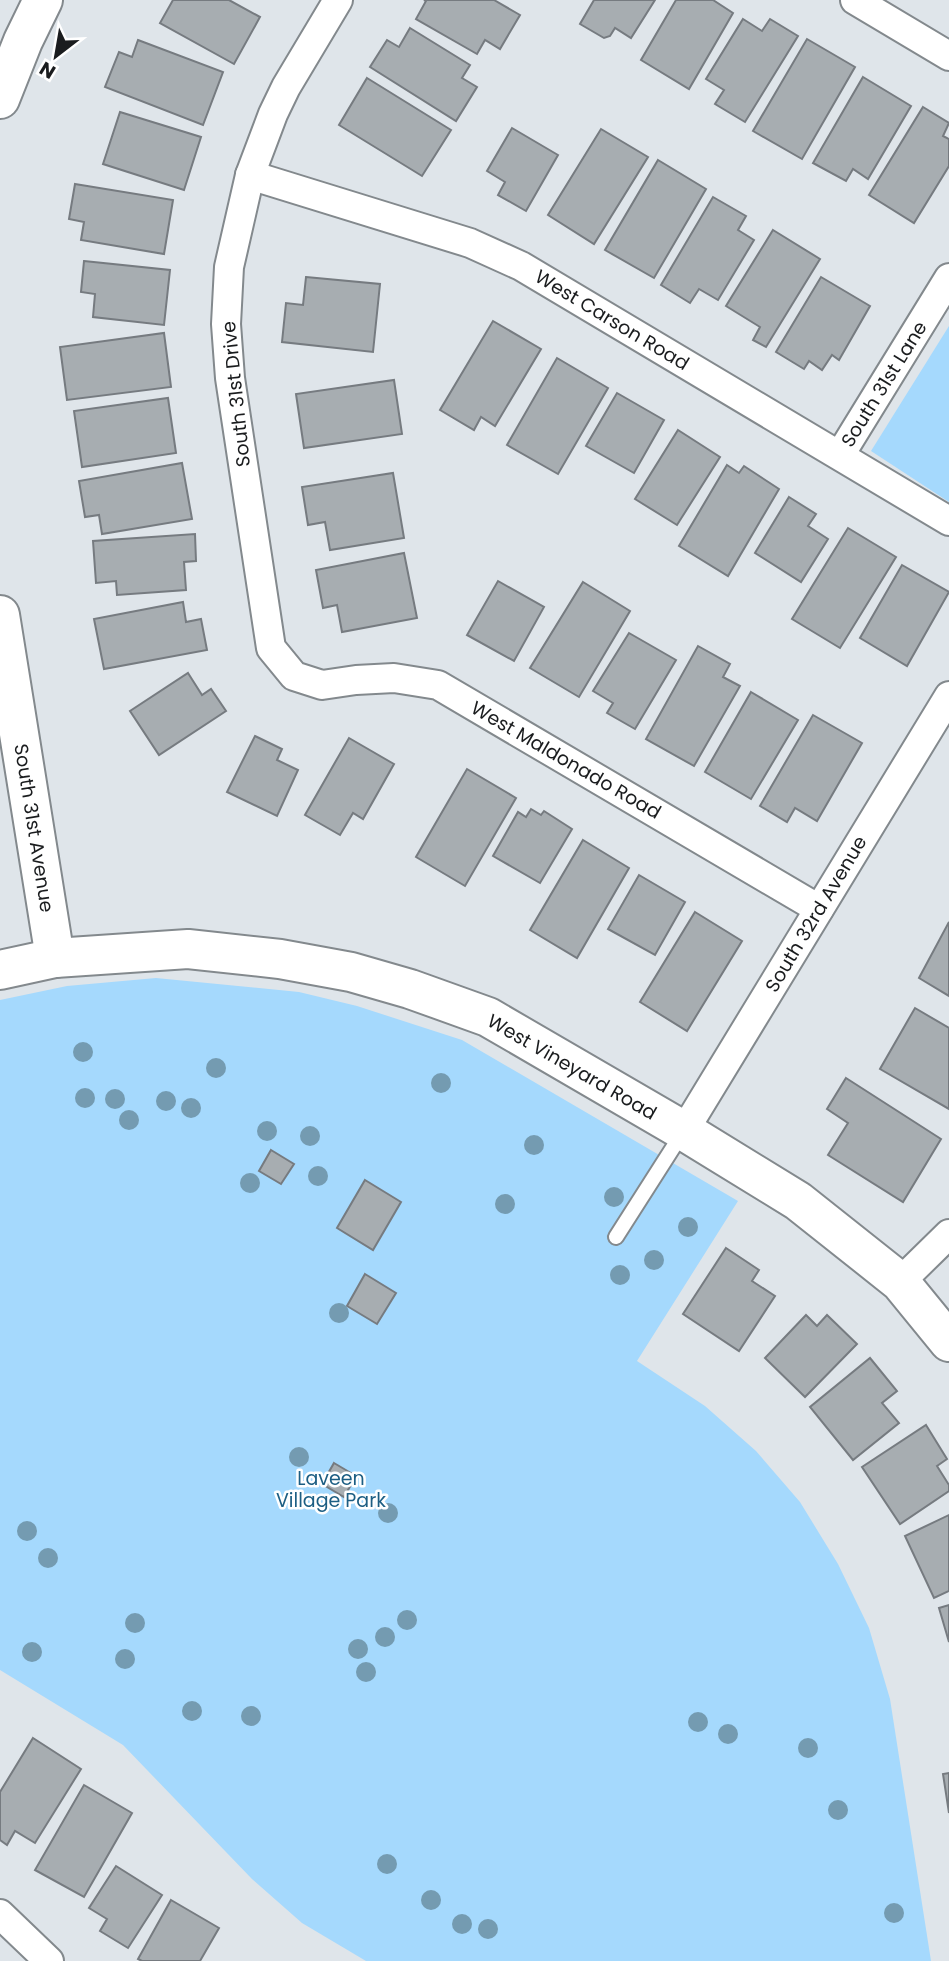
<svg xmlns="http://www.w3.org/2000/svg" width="949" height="1961" font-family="Poppins,sans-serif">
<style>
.green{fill:#a5d9fd}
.building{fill:#a7adb1;stroke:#767b80;stroke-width:2}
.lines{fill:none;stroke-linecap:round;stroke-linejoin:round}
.lane-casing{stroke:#83898d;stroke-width:18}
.street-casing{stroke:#83898d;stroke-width:32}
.secondary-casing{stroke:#83898d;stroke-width:42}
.lane{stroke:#fff;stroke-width:14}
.street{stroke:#fff;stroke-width:28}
.secondary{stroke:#fff;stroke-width:38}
.tree{fill:#749bb1}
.labels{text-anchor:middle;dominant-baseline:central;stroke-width:5;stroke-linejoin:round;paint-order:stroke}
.street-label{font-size:19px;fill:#1a1c1e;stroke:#fff}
.park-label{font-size:19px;fill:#1c5e83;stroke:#fff}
</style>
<rect width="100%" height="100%" fill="#dfe5ea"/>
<g class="green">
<path d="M949,326V502L871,451Z"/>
<path d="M156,978L299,992L357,1006L462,1040L738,1201L637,1361L705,1406L756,1451L800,1502L838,1564L869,1628L890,1699L931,1961H366L302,1923L252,1879L123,1745L0,1670V1000L67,986Z"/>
</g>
<g class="building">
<path d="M173,0H229L260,17L234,64L160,23Z"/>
<path d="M424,0H494L520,15L500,49L485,40L477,54L416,19L426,1Z"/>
<path d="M594,0H655L631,38L615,28L610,36L604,38L580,24Z"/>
<path d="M676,0H713L733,13L689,89L641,60Z"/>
<path d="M743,19L762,31L770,19L798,36L745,122L715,104L724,90L706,79Z"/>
<path d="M410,28L470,65L462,78L477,87L456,121L370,67L387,40L399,47Z"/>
<path d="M807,39L855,67L802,159L753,131Z"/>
<path d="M138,40L223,72L203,125L105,87L119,52L132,57Z"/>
<path d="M863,77L911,106L868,179L853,169L846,181L813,163Z"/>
<path d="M367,78L451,130L422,176L339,125Z"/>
<path d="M923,107L949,123L943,136L949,139V166L914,223L869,195Z"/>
<path d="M120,112L201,137L184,190L103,164Z"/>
<path d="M512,128L558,155L526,211L498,195L505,182L487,171Z"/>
<path d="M601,129L648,157L594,244L548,215Z"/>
<path d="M658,160L706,189L654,278L605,250Z"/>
<path d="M75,184L173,200L164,254L81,240L84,222L69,219Z"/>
<path d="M713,197L746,216L738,230L754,240L718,300L699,289L690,303L661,285Z"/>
<path d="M773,230L820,259L766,347L753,340L760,327L726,306Z"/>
<path d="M84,261L170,270L164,325L93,317L95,294L81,292Z"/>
<path d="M306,277L380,284L373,352L282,342L286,303L303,305Z"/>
<path d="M821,277L870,306L839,360L832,355L822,370L809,361L804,369L776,352Z"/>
<path d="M493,321L541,349L495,426L481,417L474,430L440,410Z"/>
<path d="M164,333L171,387L67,400L60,347Z"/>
<path d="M557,358L608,388L558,474L507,445Z"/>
<path d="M394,380L402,434L304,448L296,394Z"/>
<path d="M617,393L664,420L634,473L586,446Z"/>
<path d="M168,398L176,453L82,467L74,411Z"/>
<path d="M678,430L720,457L677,525L635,499Z"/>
<path d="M182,463L192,519L102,534L99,515L85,517L79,481Z"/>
<path d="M727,465L739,473L744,466L779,489L728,576L679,546Z"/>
<path d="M393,473L404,538L330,550L325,522L308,525L302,487Z"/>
<path d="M789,497L816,514L808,526L828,539L801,582L755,553Z"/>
<path d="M848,528L896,557L840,648L792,619Z"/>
<path d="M195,534L196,561L184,562L186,590L117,595L116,581L96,583L93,541Z"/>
<path d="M404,553L417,618L342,632L337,605L323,608L316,570Z"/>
<path d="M902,565L949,592L907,666L860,638Z"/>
<path d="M498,581L544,607L514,661L467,635Z"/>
<path d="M583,582L630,611L579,697L530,668Z"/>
<path d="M183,602L186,622L201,619L207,650L104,669L94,619Z"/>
<path d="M629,633L676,660L635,729L607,713L613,703L593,691Z"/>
<path d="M698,646L730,664L723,677L740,686L694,766L646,739Z"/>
<path d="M188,673L202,695L211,689L226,711L159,755L130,711Z"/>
<path d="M751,692L798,720L751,799L705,772Z"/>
<path d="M813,715L862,743L817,821L795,808L787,822L760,806Z"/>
<path d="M255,736L282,749L277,760L298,770L277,816L227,792Z"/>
<path d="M349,738L394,764L363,819L353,813L340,835L305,815Z"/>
<path d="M467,769L516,798L465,886L416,857Z"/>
<path d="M531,809L541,815L544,811L572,829L540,883L493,856L518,812L526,817Z"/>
<path d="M583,840L629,868L577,958L530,930Z"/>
<path d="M639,875L685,902L655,955L608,929Z"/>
<path d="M695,912L742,941L687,1031L640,1002Z"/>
<path d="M949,922V996L919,978Z"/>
<path d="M915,1008L949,1028V1109L880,1069Z"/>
<path d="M846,1078L941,1139L903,1202L828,1155L848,1123L827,1109Z"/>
<path d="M271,1150L294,1164L281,1184L259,1171Z"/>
<path d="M365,1180L401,1202L373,1250L337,1228Z"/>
<path d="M726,1248L759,1270L752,1281L775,1296L739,1351L683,1314Z"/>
<path d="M365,1274L396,1293L377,1324L347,1306Z"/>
<path d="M806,1315L817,1326L827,1315L857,1344L805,1397L765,1358Z"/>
<path d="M870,1358L897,1391L882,1403L899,1423L853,1460L810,1407Z"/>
<path d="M926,1425L947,1459L937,1466L949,1485V1491L900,1524L862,1467Z"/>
<path d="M334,1463L356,1476L344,1497L322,1484Z"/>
<path d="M949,1515V1591L934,1598L905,1536Z"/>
<path d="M949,1605V1642L939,1608Z"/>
<path d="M33,1738L81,1769L35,1843L15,1831L7,1845L0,1840V1792Z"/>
<path d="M949,1773V1813L943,1774Z"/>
<path d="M84,1785L132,1813L84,1897L35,1870Z"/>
<path d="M116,1866L162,1895L128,1948L100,1931L107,1919L89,1908Z"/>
<path d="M171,1900L219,1928L200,1961H142L138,1959Z"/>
</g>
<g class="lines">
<g class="lane-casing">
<path id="lane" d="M616,1237L683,1132"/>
</g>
<g class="street-casing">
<g id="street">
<path d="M338,0L286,87L273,114L250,175L229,267L226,324L230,378L271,648L294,676L322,685L356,680L394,678L438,685L819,909"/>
<path d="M855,0L949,56"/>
<path d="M250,175L470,243L521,266L949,521"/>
<path d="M840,455L949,278"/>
<path d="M684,1131L949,696"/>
<path d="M900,1282L949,1234"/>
<path d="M0,1914L49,1961"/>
</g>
</g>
<g class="secondary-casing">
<g id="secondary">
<path d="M0,99L23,41L43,0"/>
<path d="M0,615L55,958"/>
<path d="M0,970L55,958L188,949L280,959L351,972L410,989L488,1017L684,1131L798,1201L900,1282L949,1342"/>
</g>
</g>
<use href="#lane" class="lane"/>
<use href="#street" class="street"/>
<use href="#secondary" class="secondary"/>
</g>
<g class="tree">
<circle cx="83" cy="1052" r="10"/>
<circle cx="216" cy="1068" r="10"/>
<circle cx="441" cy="1083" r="10"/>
<circle cx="85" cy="1098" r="10"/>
<circle cx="115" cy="1099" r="10"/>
<circle cx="166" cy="1101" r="10"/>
<circle cx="191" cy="1108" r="10"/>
<circle cx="129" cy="1120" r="10"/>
<circle cx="267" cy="1131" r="10"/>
<circle cx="310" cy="1136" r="10"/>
<circle cx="534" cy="1145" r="10"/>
<circle cx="318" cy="1176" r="10"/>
<circle cx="250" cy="1183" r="10"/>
<circle cx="614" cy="1197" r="10"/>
<circle cx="505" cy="1204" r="10"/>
<circle cx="688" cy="1227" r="10"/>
<circle cx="654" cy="1260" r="10"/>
<circle cx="620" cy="1275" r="10"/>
<circle cx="339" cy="1313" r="10"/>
<circle cx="299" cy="1457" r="10"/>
<circle cx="388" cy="1513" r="10"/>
<circle cx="27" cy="1531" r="10"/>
<circle cx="48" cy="1558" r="10"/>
<circle cx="407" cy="1620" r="10"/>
<circle cx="135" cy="1623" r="10"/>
<circle cx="385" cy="1637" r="10"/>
<circle cx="358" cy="1649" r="10"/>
<circle cx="32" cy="1652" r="10"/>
<circle cx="125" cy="1659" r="10"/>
<circle cx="366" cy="1672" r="10"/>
<circle cx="192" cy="1711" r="10"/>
<circle cx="251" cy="1716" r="10"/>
<circle cx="698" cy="1722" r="10"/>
<circle cx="728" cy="1734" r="10"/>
<circle cx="808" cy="1748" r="10"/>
<circle cx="838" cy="1810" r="10"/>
<circle cx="387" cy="1864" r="10"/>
<circle cx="431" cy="1900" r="10"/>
<circle cx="894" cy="1913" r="10"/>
<circle cx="462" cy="1924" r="10"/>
<circle cx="488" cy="1929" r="10"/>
</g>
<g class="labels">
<g class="street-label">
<text transform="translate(612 320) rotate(31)">West Carson Road</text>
<text transform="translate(884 384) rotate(-58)">South 31st Lane</text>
<text transform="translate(236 394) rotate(-96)">South 31st Drive</text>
<text transform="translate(566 760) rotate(30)">West Maldonado Road</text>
<text transform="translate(34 828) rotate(81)">South 31st Avenue</text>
<text transform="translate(816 914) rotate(-59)">South 32rd Avenue</text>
<text transform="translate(572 1067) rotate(30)">West Vineyard Road</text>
</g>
<g class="park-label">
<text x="331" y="1478">Laveen<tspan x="331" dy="22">Village Park</tspan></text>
</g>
</g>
<g transform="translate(56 56) rotate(211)" stroke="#ffffff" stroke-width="5" paint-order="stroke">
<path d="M0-5L12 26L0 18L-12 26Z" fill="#1a1c1e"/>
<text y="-10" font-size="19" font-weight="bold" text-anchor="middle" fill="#1a1c1e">N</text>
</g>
</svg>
